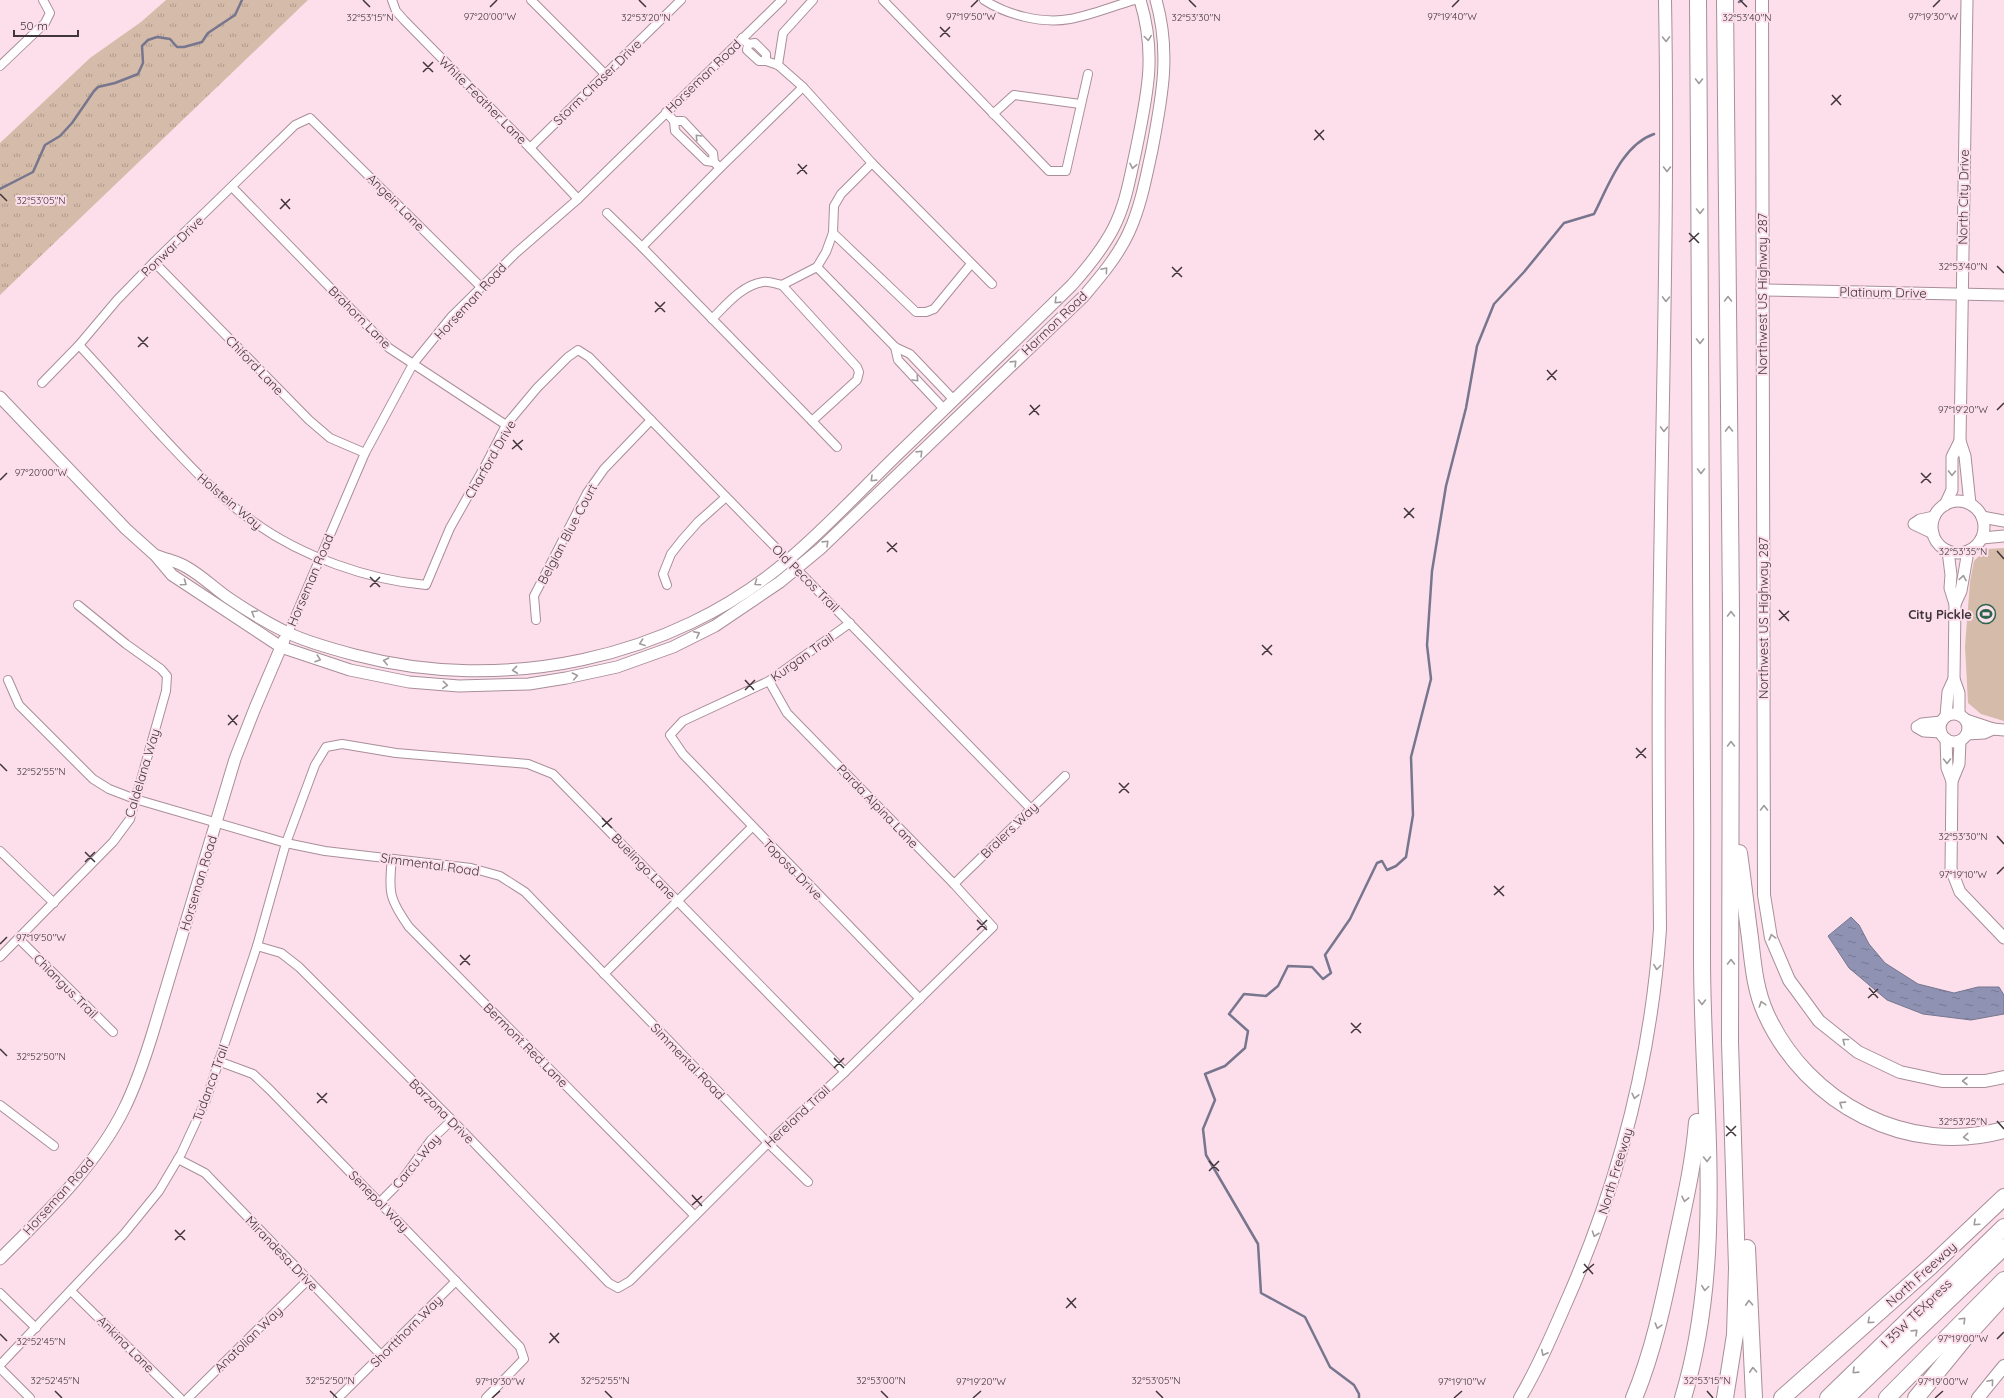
<svg xmlns="http://www.w3.org/2000/svg" width="2004" height="1398" font-family="Quicksand,sans-serif">
<style>
.grass{fill:url(#grass-tufts)}
.pitch{fill:#d5bcaa}
.water{fill:url(#water-ripples);stroke:#77768e}
.lines{fill:none;stroke-linecap:round;stroke-linejoin:round}
.stream{stroke:#77768e;stroke-width:2.5}
.minor-casing{stroke:#a98e99;stroke-width:10}
.tertiary-casing{stroke:#a98e99;stroke-width:13}
.secondary-casing{stroke:#a98e99;stroke-width:14}
.motorway-casing{stroke:#a98e99;stroke-width:18}
.minor{stroke:#fff;stroke-width:8}
.tertiary{stroke:#fff;stroke-width:11}
.secondary{stroke:#fff;stroke-width:12}
.motorway{stroke:#fff;stroke-width:16}
.oneway{stroke:#a09a9c}
.ticks{fill:none;stroke:#40353a;stroke-width:1.5}
.labels{text-anchor:middle;dominant-baseline:central;stroke-width:4;stroke-linejoin:round;paint-order:stroke}
.street-label{font-size:13px;fill:#40353a;stroke:#fcdfeb}
.poi-label{font-size:13px;font-weight:bold;fill:#40353a;stroke:#fcdfeb;text-anchor:end}
.ticks-label{font-size:10px;text-anchor:middle;fill:#40353a;stroke:#fcdfeb;stroke-width:4;stroke-linejoin:round;paint-order:stroke}
</style>
<defs>
<pattern id="grass-tufts" width="24" height="20" patternUnits="userSpaceOnUse"><rect width="24" height="20" fill="#d5bcaa"/><path d="M3 7l-1-3M5 7V3M7 7l1-3M15 17l-1-3M17 17v-4M19 17l1-3" fill="none" stroke="#ae9a8b"/></pattern>
<pattern id="water-ripples" width="26" height="14" patternUnits="userSpaceOnUse"><rect width="26" height="14" fill="#8f92b2"/><path d="M2 4q2-2 4 0t4 0M15 11q2-2 4 0t4 0" fill="none" stroke="#767892"/></pattern>
</defs>
<rect width="100%" height="100%" fill="#fcdfeb"/>
<path class="grass" d="M166,0H308L0,295V143L90,58L141,22Z"/>
<path class="pitch" d="M2004,548V721L1981,714L1968,703L1965,646L1970,582L1974,561L1986,549Z"/>
<path class="water" d="M1851,917L1859,925L1869,944L1885,963L1918,984L1954,993L1978,987H1999L2004,995V1014L1971,1020L1923,1014L1887,1000L1849,968L1828,936Z"/>
<g class="lines">
<g class="stream">
<path d="M1739,2L1742,0"/>
<path d="M0,189L33,172L45,145L60,136L72,123L94,91L98,87L115,83L138,74L143,63L142,46L148,40L157,37L170,39L177,47H184L202,42L208,33L235,15L242,0"/>
<path d="M1359,1398V1394L1354,1385L1330,1367L1305,1317L1261,1293L1258,1244L1206,1155L1203,1129L1215,1100L1205,1074L1225,1066L1245,1048L1248,1031L1229,1014L1244,994L1266,996L1278,986L1288,966L1312,967L1323,979L1331,973L1325,955L1350,919L1377,863L1382,861L1387,870L1396,866L1406,857L1413,815L1411,757L1431,679L1427,645L1432,571L1446,486L1466,408L1477,346L1494,304L1524,272L1564,223L1594,214C1608,187 1622,145 1654,134"/>
</g>
<g class="minor-casing">
<g id="minor">
<path d="M392,0L396,11L404,20L530,148L578,199"/>
<path d="M531,0L605,74"/>
<path d="M883,0L1049,171H1066L1088,74"/>
<path d="M984,0C1007,15 1042,24 1070,19C1091,15 1113,6 1135,0"/>
<path d="M748,44L755,43L766,54V61"/>
<path d="M778,65L783,33L813,0"/>
<path d="M0,66L45,23L50,13L43,0"/>
<path d="M666,112L674,121L675,131L706,161L714,162"/>
<path d="M993,114L1014,95L1080,104"/>
<path d="M674,121H683L713,153L714,162L720,168L642,247L812,421L857,380L859,372L857,367L782,285L817,267L826,252L833,233L834,206L841,194L872,163L803,87L778,65L766,61H759L747,50L748,44L742,38"/>
<path d="M530,148L681,0"/>
<path d="M872,163L992,284"/>
<path d="M720,168L803,87"/>
<path d="M232,187L389,348L506,425"/>
<path d="M607,213L642,247"/>
<path d="M833,233L916,312H926L934,309L971,264"/>
<path d="M154,262L309,420L330,438L365,453"/>
<path d="M817,267L895,347L910,354L954,400"/>
<path d="M712,319C726,305 742,285 763,282C769,281 776,284 782,285"/>
<path d="M79,345C106,374 132,404 159,433C188,464 218,497 254,522C301,556 368,580 426,585L450,528L485,466L506,425L537,388L568,357L578,350L589,357L651,420L1031,809"/>
<path d="M895,347L898,360L944,409"/>
<path d="M42,383L79,345L117,300L154,262L295,125L310,118L481,287"/>
<path d="M812,421L837,447"/>
<path d="M667,585L663,574L671,554L682,540L698,522L726,497"/>
<path d="M536,620L534,596L587,493L604,469L651,420"/>
<path d="M850,623L769,681L683,721L670,735L683,754L920,999"/>
<path d="M288,633L365,453L413,364L452,316L516,253L578,199L782,0"/>
<path d="M8,680L19,705L93,779L109,789L135,799L286,843L325,851L471,868L500,876L525,892L768,1143L808,1182"/>
<path d="M0,851L54,903"/>
<path d="M392,859C388,893 390,900 409,927L695,1216"/>
<path d="M954,884L1065,776"/>
<path d="M19,939L113,1032"/>
<path d="M257,946L281,953L299,967L452,1120L609,1283L618,1288L630,1281L768,1143L845,1072L993,927L954,884L787,713L769,681"/>
<path d="M0,957L113,842L130,819L166,691L167,676L161,669L126,644L78,605"/>
<path d="M604,974L752,827"/>
<path d="M218,1061L253,1074L270,1090L520,1347L524,1359L486,1398"/>
<path d="M0,1105L54,1146"/>
<path d="M178,1159L205,1173L381,1355"/>
<path d="M380,1202L402,1180L431,1140L452,1120"/>
<path d="M71,1291L180,1398"/>
<path d="M0,1293L36,1328"/>
<path d="M0,1365L124,1234L159,1191L181,1154L206,1100L257,946L286,843L315,765L326,747L342,744L396,753L528,764L553,774L845,1072"/>
<path d="M0,1368L30,1398"/>
<path d="M188,1398L308,1280"/>
<path d="M338,1398L456,1281"/>
</g>
</g>
<g class="tertiary-casing">
<g id="tertiary">
<path d="M1967,0L1960,441L1965,456L1970,504"/>
<path d="M1762,290L2004,295"/>
<path d="M0,397L126,529L156,556L172,575L281,647L350,670L409,682L459,686L529,684L566,678L617,667L673,647L715,626L780,582L820,549L1084,296C1101,276 1118,256 1129,232C1141,206 1146,177 1152,150C1162,97 1171,53 1156,0"/>
<circle cx="1958" cy="527" r="26"/>
<path d="M1945,505L1952,490V457L1960,441"/>
<path d="M1982,517L2004,521"/>
<path d="M1933,533L1914,524L1920,520L1934,517"/>
<path d="M1982,538L2004,536"/>
<path d="M1948,551L1951,575L1950,588L1955,604L1954,679"/>
<path d="M158,556C168,560 179,562 188,568C202,576 214,588 227,597C246,610 267,623 288,633C305,641 336,650 355,655C502,694 671,660 788,560C826,528 861,490 897,455C956,398 1014,342 1072,285C1088,267 1102,250 1113,229C1126,204 1130,177 1136,150C1147,95 1157,55 1140,0"/>
<path d="M1955,604L1961,591L1968,551"/>
<circle cx="1954" cy="728" r="14"/>
<path d="M1946,716L1948,692L1954,679L1959,693V715"/>
<path d="M1966,720L1993,729L1984,733L1967,734"/>
<path d="M1993,729L2004,730"/>
<path d="M1941,732L1924,731L1917,727L1922,724L1941,722"/>
<path d="M1946,739L1947,768L1952,781L1951,869L1960,892L2004,938"/>
<path d="M1952,781L1959,764L1960,741"/>
<path d="M0,1259C44,1215 96,1166 124,1109C136,1085 145,1058 153,1032L235,759L255,708L284,640"/>
</g>
</g>
<g class="secondary-casing">
<g id="secondary">
<path d="M1762,0L1764,895L1771,938L1789,980L1819,1021L1858,1052L1900,1072L1942,1081H1985L2004,1077"/>
<path d="M1520,1398C1538,1368 1551,1337 1565,1305C1618,1186 1651,1059 1660,929C1659,837 1658,745 1659,653C1661,435 1669,218 1665,0"/>
<path d="M1978,1398L2004,1366"/>
</g>
</g>
<g class="motorway-casing">
<g id="motorway">
<path d="M1739,853C1743,881 1746,909 1750,938C1753,964 1755,990 1766,1014C1807,1104 1908,1157 2004,1130"/>
<path d="M1747,1248L1754,1398"/>
<path d="M1634,1398C1656,1345 1666,1289 1678,1233C1686,1196 1694,1160 1697,1122"/>
<path d="M1683,1398C1726,1255 1702,1103 1702,957C1703,638 1700,319 1698,0"/>
<path d="M1725,1398L1735,1335L1737,1268L1730,1042L1731,611L1725,0"/>
<path d="M1782,1398L1931,1266L2004,1197"/>
<path d="M1828,1398L2004,1227"/>
<path d="M1846,1398L2004,1247"/>
<path d="M1887,1398L2004,1280"/>
<path d="M1916,1398L1964,1339L2004,1295"/>
</g>
</g>
<use href="#minor" class="minor"/>
<use href="#tertiary" class="tertiary"/>
<use href="#secondary" class="secondary"/>
<use href="#motorway" class="motorway"/>
</g>
<defs><path id="oneway-chevron" d="M-2-3.5L2.5 0L-2 3.5" fill="none" stroke-width="1.6" stroke-linecap="round" stroke-linejoin="round"/></defs>
<g class="oneway">
<use href="#oneway-chevron" transform="translate(1148 38) rotate(82)"/>
<use href="#oneway-chevron" transform="translate(1666 39) rotate(89)"/>
<use href="#oneway-chevron" transform="translate(1699 81) rotate(90)"/>
<use href="#oneway-chevron" transform="translate(698 137) rotate(-134)"/>
<use href="#oneway-chevron" transform="translate(1133 166) rotate(101)"/>
<use href="#oneway-chevron" transform="translate(1667 169) rotate(90)"/>
<use href="#oneway-chevron" transform="translate(1700 211) rotate(90)"/>
<use href="#oneway-chevron" transform="translate(1105 270) rotate(-50)"/>
<use href="#oneway-chevron" transform="translate(1666 299) rotate(91)"/>
<use href="#oneway-chevron" transform="translate(1728 299) rotate(-90)"/>
<use href="#oneway-chevron" transform="translate(1057 301) rotate(136)"/>
<use href="#oneway-chevron" transform="translate(1700 341) rotate(90)"/>
<use href="#oneway-chevron" transform="translate(1014 363) rotate(-44)"/>
<use href="#oneway-chevron" transform="translate(916 379) rotate(47)"/>
<use href="#oneway-chevron" transform="translate(1664 429) rotate(91)"/>
<use href="#oneway-chevron" transform="translate(1729 429) rotate(-91)"/>
<use href="#oneway-chevron" transform="translate(920 453) rotate(-44)"/>
<use href="#oneway-chevron" transform="translate(1701 471) rotate(90)"/>
<use href="#oneway-chevron" transform="translate(1952 473) rotate(91)"/>
<use href="#oneway-chevron" transform="translate(873 479) rotate(136)"/>
<use href="#oneway-chevron" transform="translate(826 543) rotate(-44)"/>
<use href="#oneway-chevron" transform="translate(1963 578) rotate(-80)"/>
<use href="#oneway-chevron" transform="translate(184 583) rotate(35)"/>
<use href="#oneway-chevron" transform="translate(757 583) rotate(145)"/>
<use href="#oneway-chevron" transform="translate(254 613) rotate(-150)"/>
<use href="#oneway-chevron" transform="translate(1731 614) rotate(-90)"/>
<use href="#oneway-chevron" transform="translate(697 634) rotate(-27)"/>
<use href="#oneway-chevron" transform="translate(642 643) rotate(160)"/>
<use href="#oneway-chevron" transform="translate(318 659) rotate(19)"/>
<use href="#oneway-chevron" transform="translate(386 661) rotate(-168)"/>
<use href="#oneway-chevron" transform="translate(515 670) rotate(174)"/>
<use href="#oneway-chevron" transform="translate(575 676) rotate(-12)"/>
<use href="#oneway-chevron" transform="translate(445 685) rotate(5)"/>
<use href="#oneway-chevron" transform="translate(1731 744) rotate(-90)"/>
<use href="#oneway-chevron" transform="translate(1947 761) rotate(89)"/>
<use href="#oneway-chevron" transform="translate(1764 808) rotate(-90)"/>
<use href="#oneway-chevron" transform="translate(1772 937) rotate(-105)"/>
<use href="#oneway-chevron" transform="translate(1731 962) rotate(-90)"/>
<use href="#oneway-chevron" transform="translate(1657 967) rotate(97)"/>
<use href="#oneway-chevron" transform="translate(1702 1002) rotate(90)"/>
<use href="#oneway-chevron" transform="translate(1762 1004) rotate(-108)"/>
<use href="#oneway-chevron" transform="translate(1845 1041) rotate(-142)"/>
<use href="#oneway-chevron" transform="translate(1965 1081) rotate(-180)"/>
<use href="#oneway-chevron" transform="translate(1635 1096) rotate(103)"/>
<use href="#oneway-chevron" transform="translate(1842 1104) rotate(-147)"/>
<use href="#oneway-chevron" transform="translate(1966 1137) rotate(175)"/>
<use href="#oneway-chevron" transform="translate(1707 1159) rotate(89)"/>
<use href="#oneway-chevron" transform="translate(1685 1199) rotate(102)"/>
<use href="#oneway-chevron" transform="translate(1976 1223) rotate(137)"/>
<use href="#oneway-chevron" transform="translate(1595 1234) rotate(109)"/>
<use href="#oneway-chevron" transform="translate(1705 1288) rotate(98)"/>
<use href="#oneway-chevron" transform="translate(1749 1303) rotate(-93)"/>
<use href="#oneway-chevron" transform="translate(1963 1320) rotate(-45)"/>
<use href="#oneway-chevron" transform="translate(1870 1321) rotate(138)"/>
<use href="#oneway-chevron" transform="translate(1658 1326) rotate(106)"/>
<use href="#oneway-chevron" transform="translate(1915 1332) rotate(-44)"/>
<use href="#oneway-chevron" transform="translate(1544 1353) rotate(117)"/>
<use href="#oneway-chevron" transform="translate(1753 1370) rotate(-93)"/>
<use href="#oneway-chevron" transform="translate(1855 1371) rotate(136)"/>
<use href="#oneway-chevron" transform="translate(1991 1382) rotate(-50)"/>
</g>
<path class="ticks" d="M363,0L370,7M639,0L646,7M1189,0L1196,7M1740,0L1747,7M490,7L497,0M971,7L978,0M1452,7L1459,0M1933,7L1940,0M940,27L950,37M940,37L950,27M423,62L433,72M423,72L433,62M1832,95L1841,105M1831,105L1841,95M1315,130L1324,140M1314,140L1324,130M798,164L807,174M797,174L807,165M0,194L7,201M281,199L290,209M280,209L290,199M1689,233L1699,243M1689,242L1699,233M1997,266L2004,273M1172,267L1182,277M1172,277L1182,267M655,302L665,312M655,312L665,302M138,337L148,347M138,347L148,337M1547,370L1556,380M1547,380L1557,370M1030,405L1039,415M1997,410L2004,403M1029,415L1040,405M513,440L522,450M512,449L523,440M1921,473L1931,483M0,480L7,473M1921,483L1931,473M1404,508L1414,518M1404,518L1414,508M887,542L897,552M1997,551L2004,559M887,552L897,543M370,577L380,587M370,587L380,577M1779,610L1789,621M1779,620L1789,611M1262,645L1272,655M1262,655L1272,645M745,680L754,690M745,690L755,680M228,715L237,725M228,725L238,715M1636,748L1646,758M1636,758L1646,748M0,764L7,771M1119,783L1129,793M1119,793L1129,783M602,818L612,828M602,827L612,818M1997,836L2004,844M85,852L95,862M85,862L95,852M1997,874L2004,867M1494,886L1504,896M1494,895L1504,886M977,920L987,930M977,930L987,920M0,944L7,937M460,955L470,965M460,965L470,955M1869,988L1878,998M1868,998L1878,989M1351,1023L1361,1033M1351,1033L1361,1023M0,1049L7,1056M834,1058L844,1068M834,1068L844,1058M317,1093L327,1103M317,1103L327,1093M1997,1121L2004,1129M1726,1126L1736,1136M1726,1136L1736,1126M1209,1161L1219,1171M1209,1171L1219,1161M692,1195L702,1206M692,1205L702,1196M175,1230L185,1240M175,1240L185,1230M1584,1264L1593,1274M1583,1273L1594,1264M1067,1298L1076,1308M1066,1308L1076,1298M550,1333L559,1343M0,1334L7,1341M1997,1339L2004,1332M549,1343L559,1333M55,1391L62,1398M330,1391L337,1398M605,1391L612,1398M881,1391L888,1398M1156,1391L1163,1398M1707,1391L1713,1398M492,1398L500,1391M973,1398L981,1391M1454,1398L1462,1391M1935,1398L1943,1391"/>
<defs>
<g id="stadium-ring" transform="scale(1)"><circle r="9.5" fill="#fcdfeb" stroke="#2c644c" stroke-width="1.5"/><path d="M0-5a6.5 5 0 1 0 0 10a6.5 5 0 1 0 0-10ZM-3.5-1.8h7v3.6h-7Z" fill="#2c644c"/></g>
</defs>
<g fill-rule="evenodd">
<use href="#stadium-ring" x="1986" y="614"/>
</g>
<g class="labels">
<g class="street-label">
<text transform="translate(703 76) rotate(-44)">Horseman Road</text>
<text transform="translate(597 82) rotate(-44)">Storm Chaser Drive</text>
<text transform="translate(483 100) rotate(45)">White Feather Lane</text>
<text transform="translate(1963 197) rotate(-89)">North City Drive</text>
<text transform="translate(396 202) rotate(45)">Angein Lane</text>
<text transform="translate(172 246) rotate(-44)">Ponwar Drive</text>
<text transform="translate(1883 292) rotate(1)">Platinum Drive</text>
<text transform="translate(1762 294) rotate(-90)">Northwest US Highway 287</text>
<text transform="translate(470 301) rotate(-47)">Horseman Road</text>
<text transform="translate(360 317) rotate(45)">Brahorn Lane</text>
<text transform="translate(1054 323) rotate(-44)">Harmon Road</text>
<text transform="translate(255 365) rotate(46)">Chiford Lane</text>
<text transform="translate(490 459) rotate(-60)">Charford Drive</text>
<text transform="translate(230 501) rotate(40)">Holstein Way</text>
<text transform="translate(567 534) rotate(-62)">Belgian Blue Court</text>
<text transform="translate(806 578) rotate(45)">Old Pecos Trail</text>
<text transform="translate(310 580) rotate(-67)">Horseman Road</text>
<text transform="translate(1763 618) rotate(-90)">Northwest US Highway 287</text>
<text transform="translate(802 657) rotate(-35)">Kurgan Trail</text>
<text transform="translate(142 773) rotate(-73)">Caldelana Way</text>
<text transform="translate(878 806) rotate(46)">Parda Alpina Lane</text>
<text transform="translate(1009 830) rotate(-44)">Bralers Way</text>
<text transform="translate(430 864) rotate(8)">Simmental Road</text>
<text transform="translate(644 866) rotate(46)">Buelingo Lane</text>
<text transform="translate(793 869) rotate(46)">Toposa Drive</text>
<text transform="translate(198 883) rotate(-73)">Horseman Road</text>
<text transform="translate(66 986) rotate(45)">Chiangus Trail</text>
<text transform="translate(526 1045) rotate(45)">Bermont Red Lane</text>
<text transform="translate(688 1061) rotate(46)">Simmental Road</text>
<text transform="translate(210 1083) rotate(-70)">Tudanca Trail</text>
<text transform="translate(442 1111) rotate(45)">Barzona Drive</text>
<text transform="translate(797 1116) rotate(-43)">Hereland Trail</text>
<text transform="translate(416 1161) rotate(-50)">Carcu Way</text>
<text transform="translate(1615 1171) rotate(-73)">North Freeway</text>
<text transform="translate(58 1196) rotate(-48)">Horseman Road</text>
<text transform="translate(379 1201) rotate(46)">Senepol Way</text>
<text transform="translate(282 1253) rotate(46)">Mirandesa Drive</text>
<text transform="translate(1921 1274) rotate(-42)">North Freeway</text>
<text transform="translate(1916 1313) rotate(-44)">I 35W TEXpress</text>
<text transform="translate(406 1331) rotate(-45)">Shortthorn Way</text>
<text transform="translate(248 1339) rotate(-44)">Anatolian Way</text>
<text transform="translate(126 1344) rotate(45)">Ankina Lane</text>
</g>
<g class="poi-label">
<text x="1972" y="614">City Pickle</text>
</g>
</g>
<g class="ticks-label">
<text x="490" y="20">97°20'00"W</text>
<text x="971" y="20">97°19'50"W</text>
<text x="1452" y="20">97°19'40"W</text>
<text x="1933" y="20">97°19'30"W</text>
<text x="370" y="21">32°53'15"N</text>
<text x="646" y="21">32°53'20"N</text>
<text x="1196" y="21">32°53'30"N</text>
<text x="1747" y="21">32°53'40"N</text>
<text x="41" y="204">32°53'05"N</text>
<text x="1963" y="270">32°53'40"N</text>
<text x="1963" y="413">97°19'20"W</text>
<text x="41" y="476">97°20'00"W</text>
<text x="1963" y="555">32°53'35"N</text>
<text x="41" y="775">32°52'55"N</text>
<text x="1963" y="840">32°53'30"N</text>
<text x="1963" y="878">97°19'10"W</text>
<text x="41" y="941">97°19'50"W</text>
<text x="41" y="1060">32°52'50"N</text>
<text x="1963" y="1125">32°53'25"N</text>
<text x="1963" y="1342">97°19'00"W</text>
<text x="41" y="1345">32°52'45"N</text>
<text x="55" y="1384">32°52'45"N</text>
<text x="330" y="1384">32°52'50"N</text>
<text x="605" y="1384">32°52'55"N</text>
<text x="881" y="1384">32°53'00"N</text>
<text x="1156" y="1384">32°53'05"N</text>
<text x="1707" y="1384">32°53'15"N</text>
<text x="500" y="1385">97°19'30"W</text>
<text x="981" y="1385">97°19'20"W</text>
<text x="1462" y="1385">97°19'10"W</text>
<text x="1943" y="1385">97°19'00"W</text>
</g>
<path d="M14 30v6h64v-6" fill="none" stroke="#40353a" stroke-width="2"/>
<text x="20" y="30" font-size="12" fill="#40353a" stroke="#fcdfeb" stroke-width="3" paint-order="stroke">50 m</text>
</svg>
